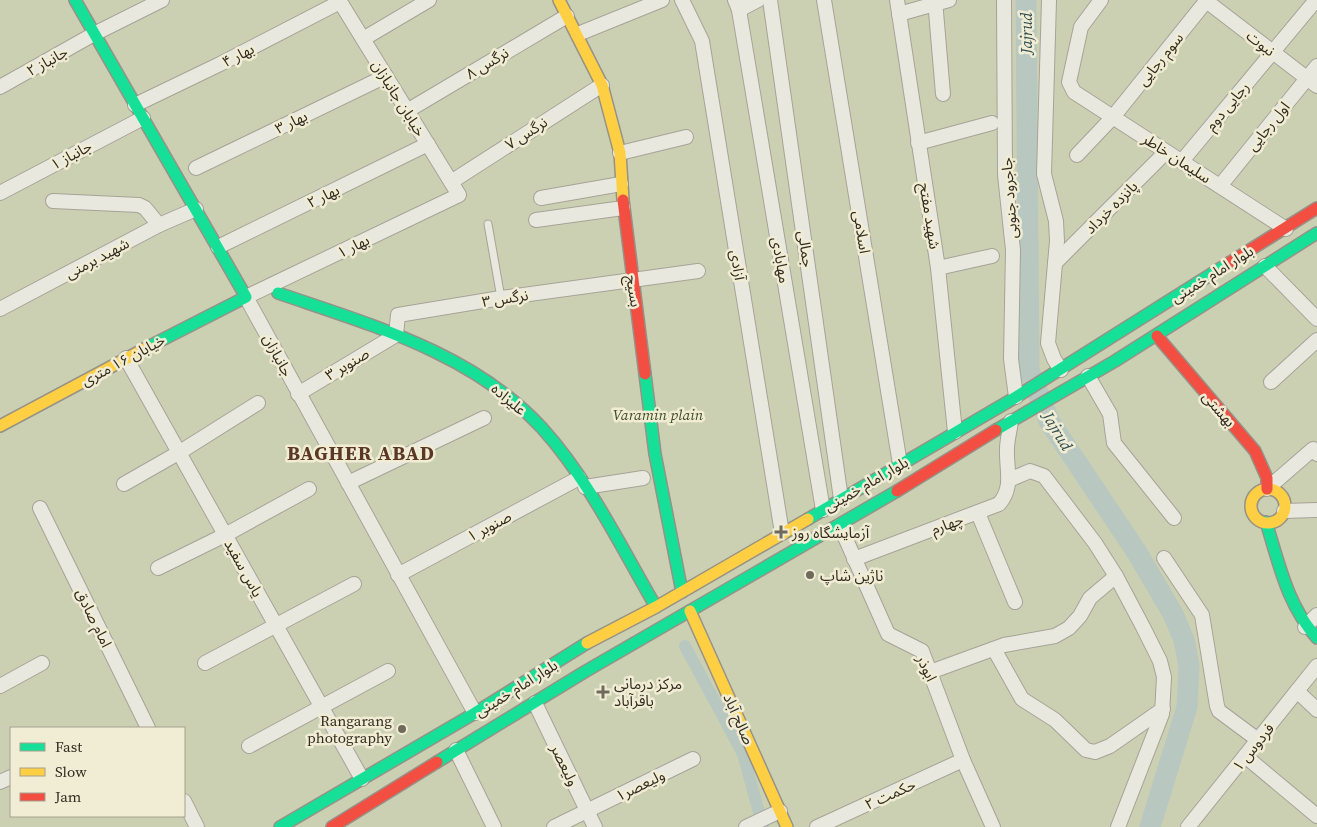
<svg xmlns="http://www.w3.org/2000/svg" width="1317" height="827" font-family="'Source Serif 4','Noto Sans Arabic',serif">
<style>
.green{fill:#ccd0b3;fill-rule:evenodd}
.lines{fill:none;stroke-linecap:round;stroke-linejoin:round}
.canal{stroke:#b8c7c0;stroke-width:12}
.river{stroke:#b8c7c0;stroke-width:21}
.lane-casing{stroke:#a6a397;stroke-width:9}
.street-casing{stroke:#a6a397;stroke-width:16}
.fast-casing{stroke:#969287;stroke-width:14}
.slow-casing{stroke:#969287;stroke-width:14}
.jam-casing{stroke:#969287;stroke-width:14}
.lane{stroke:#e9e8df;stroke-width:7}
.street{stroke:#e9e8df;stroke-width:14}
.fast{stroke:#16e098;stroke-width:11}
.slow{stroke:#ffcf43;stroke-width:11}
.jam{stroke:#f24e42;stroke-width:11}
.poi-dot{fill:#706a5d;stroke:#f1edd5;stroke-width:2}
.labels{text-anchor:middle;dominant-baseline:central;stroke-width:5;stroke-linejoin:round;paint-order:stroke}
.street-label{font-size:15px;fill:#342c20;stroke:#f1edd5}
.park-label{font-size:15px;font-style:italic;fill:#404e29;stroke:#f1edd5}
.poi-label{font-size:15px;fill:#342c20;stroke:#f1edd5;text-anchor:start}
.water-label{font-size:16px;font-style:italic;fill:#314f52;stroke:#f1edd5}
.district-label{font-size:20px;font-weight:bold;letter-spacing:1px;fill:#5b3825;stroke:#f1edd5}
</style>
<rect width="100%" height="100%" fill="#e0decf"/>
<path class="green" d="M0,0H1317V827H0ZM11,728H184V816H11Z"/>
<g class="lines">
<path class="canal" d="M685,646L743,754L763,827"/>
<path class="river" d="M1026,0L1029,370L1049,421L1136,551L1173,614L1184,640L1189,666L1187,707L1150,827"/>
<g class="lane-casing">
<path id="lane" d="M488,224L501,298"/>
</g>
<g class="street-casing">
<g id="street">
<path d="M339,0L459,195L246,297L475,713"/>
<path d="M682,0L702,41L782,533"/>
<path d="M735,0L739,10L758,0"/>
<path d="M770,0L841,499"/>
<path d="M824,0L900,464"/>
<path d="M897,0L938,268L955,432"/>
<path d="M935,0L943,94"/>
<path d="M1004,0L1005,175L1013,250L1011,359L1016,397"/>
<path d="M1049,0L1044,174L1056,221L1057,241L1048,343L1054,359L1061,370"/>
<path d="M1101,0L1081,27L1069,82L1074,92L1286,229"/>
<path d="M1205,0L1317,86"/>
<path d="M739,10L823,510"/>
<path d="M899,14L949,0"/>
<path d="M578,34L662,0"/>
<path d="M363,39L429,0"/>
<path d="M0,87L94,34L162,0"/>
<path d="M135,105L220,64L340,2"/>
<path d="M407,111L567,16"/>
<path d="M918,143L992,123"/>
<path d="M620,153L686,137"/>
<path d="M1077,155L1113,117L1207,0"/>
<path d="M1182,161L1316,0"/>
<path d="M196,168L386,76"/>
<path d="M451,182L602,85"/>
<path d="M1220,186L1317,66"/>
<path d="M0,193L143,118"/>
<path d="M541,198L621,184"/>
<path d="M53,201L139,205L145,208L159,225"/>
<path d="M536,220L623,208"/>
<path d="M218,247L428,144"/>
<path d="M1055,263L1166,152"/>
<path d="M1265,266L1317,319"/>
<path d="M938,268L992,256"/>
<path d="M0,309L159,225L196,209"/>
<path d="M126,358L362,779"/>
<path d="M1088,376L1110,414L1114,443L1174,518"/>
<path d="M1271,382L1317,340"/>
<path d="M298,394L396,335L398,315L501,298L698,271"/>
<path d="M1009,480L1030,471L1044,476L1095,543L1116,576L1143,627L1160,661L1164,677L1162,714L1118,827"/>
<path d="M348,483L484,418"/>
<path d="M124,484L180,452L258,403"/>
<path d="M585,487L643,478"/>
<path d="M1267,489L1313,449L1317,454"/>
<path d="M40,508L148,728"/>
<path d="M1284,511L1317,510"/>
<path d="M978,513L1015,602"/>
<path d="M840,526L888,634L922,651L963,760L993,827"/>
<path d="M1164,558L1202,615L1217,706L1219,711L1258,740"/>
<path d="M854,559L999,504C1014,487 1006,469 1007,449C1007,440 1010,430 1011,421"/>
<path d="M158,568L225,535L309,489"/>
<path d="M398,575L579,478"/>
<path d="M1305,627L1317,615"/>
<path d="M994,649L1022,699L1055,720L1086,750L1095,752L1110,746L1163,709"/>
<path d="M205,663L354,584"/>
<path d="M930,672L1004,645L1055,636L1069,628L1080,616L1090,598L1116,576"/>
<path d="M0,686L42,663"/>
<path d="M1297,691L1317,710"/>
<path d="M535,703L595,827"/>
<path d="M249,746L388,671"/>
<path d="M456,750L494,827"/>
<path d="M1245,756L1317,816"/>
<path d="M0,782L11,777"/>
<path d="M184,801L197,827"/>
<path d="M554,827L693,759"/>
<path d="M746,827L780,811"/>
<path d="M817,827L963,760"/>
<path d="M1188,827L1317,666"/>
</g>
</g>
<g class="fast-casing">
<g id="fast">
<path d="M75,0L246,297L148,347"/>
<path d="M278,293C371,325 473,353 542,428C589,480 621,547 656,607"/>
<path d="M645,374L655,454L682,592"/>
<path d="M996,430L1115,361L1317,233"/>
<path d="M808,519L1016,397L1229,263"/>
<path d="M1266,522C1279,563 1287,605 1317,638"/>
<path d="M437,762L586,671L897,491"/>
<path d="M280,827L475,713L587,643"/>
</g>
</g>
<g class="slow-casing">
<g id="slow">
<path d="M559,0L602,85L620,153L623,200"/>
<path d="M0,426L148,347"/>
<circle cx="1268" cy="506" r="17"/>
<path d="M690,611L787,827"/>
<path d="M587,643L656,607L808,519"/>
</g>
</g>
<g class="jam-casing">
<g id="jam">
<path d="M623,200L645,374"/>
<path d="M1229,263L1317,208"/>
<path d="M1157,336L1255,451L1267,478V489"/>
<path d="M897,491L996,430"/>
<path d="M332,827L437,762"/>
</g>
</g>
<use href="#lane" class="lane"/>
<use href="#street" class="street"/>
<use href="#fast" class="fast"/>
<use href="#slow" class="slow"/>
<use href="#jam" class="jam"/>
</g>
<g class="poi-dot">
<path d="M778.5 524.5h5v5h5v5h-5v5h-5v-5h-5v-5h5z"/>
<circle cx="810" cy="575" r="5"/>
<path d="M600.5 684.5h5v5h5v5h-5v5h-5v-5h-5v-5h5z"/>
<circle cx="402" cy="729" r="5"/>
</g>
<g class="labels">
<g class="street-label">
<text transform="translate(1261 43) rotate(38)">نبوت</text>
<text transform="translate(238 55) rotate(-27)">بهار ۴</text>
<text transform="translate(1160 59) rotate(-51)">سوم رجایی</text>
<text transform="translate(47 61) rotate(-29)">جانباز ۲</text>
<text transform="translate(487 63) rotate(-31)">نرگس ۸</text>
<text transform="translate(399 98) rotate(58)">خیابان جانبازان</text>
<text transform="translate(1227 106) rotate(-50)">رجایی دوم</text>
<text transform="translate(291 122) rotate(-26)">بهار ۳</text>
<text transform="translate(1268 126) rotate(-51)">اول رجایی</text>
<text transform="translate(526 133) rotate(-33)">نرگس ۷</text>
<text transform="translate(71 155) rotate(-28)">جانباز ۱</text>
<text transform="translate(1177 158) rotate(33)">سلیمان خاطر</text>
<text transform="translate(323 196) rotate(-26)">بهار ۲</text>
<text transform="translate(1009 198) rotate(-94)">جاجرود جنوبی</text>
<text transform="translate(1111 207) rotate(-45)">پانزده خرداد</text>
<text transform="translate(930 216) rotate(81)">شهید مفتح</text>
<text transform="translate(862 232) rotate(81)">اسلامی</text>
<text transform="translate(353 246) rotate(-26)">بهار ۱</text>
<text transform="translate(806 249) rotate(82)">جمالی</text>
<text transform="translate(97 258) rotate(-28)">شهید برمنی</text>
<text transform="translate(781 260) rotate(80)">مهابادی</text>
<text transform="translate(738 265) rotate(81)">آزادی</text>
<text transform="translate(1212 274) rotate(-32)">بلوار امام خمینی</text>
<text transform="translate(634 291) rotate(81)">بسیج</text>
<text transform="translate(505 298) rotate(-9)">نرگس ۳</text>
<text transform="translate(278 355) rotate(62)">جانبازان</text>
<text transform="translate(123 360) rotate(-28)">خیابان ۱۶ متری</text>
<text transform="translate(347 364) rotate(-31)">صنوبر ۳</text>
<text transform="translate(509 399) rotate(40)">علیزاده</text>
<text transform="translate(1219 409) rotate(49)">بهشتی</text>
<text transform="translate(866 484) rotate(-30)">بلوار امام خمینی</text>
<text transform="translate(947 524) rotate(-20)">چهارم</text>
<text transform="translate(489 526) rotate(-28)">صنوبر ۱</text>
<text transform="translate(244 568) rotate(61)">یاس سفید</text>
<text transform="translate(94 618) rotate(64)">امام صادق</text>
<text transform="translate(927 668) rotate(65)">ابوذر</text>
<text transform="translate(516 688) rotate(-32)">بلوار امام خمینی</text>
<text transform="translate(739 719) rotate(66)">صالح آباد</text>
<text transform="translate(1253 747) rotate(-51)">فردوس ۱</text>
<text transform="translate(565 765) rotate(64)">ولیعصر</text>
<text transform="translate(640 785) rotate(-26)">ولیعصر۱</text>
<text transform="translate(890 794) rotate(-24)">حکمت ۲</text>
</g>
<g class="park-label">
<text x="658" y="414">Varamin plain</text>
</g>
<g class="poi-label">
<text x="792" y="532">آزمایشگاه روز</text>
<text x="820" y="575">ناژین شاپ</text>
<text x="614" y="683">مرکز درمانی<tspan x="614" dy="17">باقرآباد</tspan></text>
<text x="392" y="720" text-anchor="end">Rangarang<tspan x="392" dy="17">photography</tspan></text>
</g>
<g class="water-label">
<text transform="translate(1026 33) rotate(-90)">Jajrud</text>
<text transform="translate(1058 431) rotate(59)">Jajrud</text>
</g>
<g class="district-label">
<text x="361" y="453">BAGHER ABAD</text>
</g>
</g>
<rect x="10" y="727" width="175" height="90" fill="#f1edd5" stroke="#a5a08d"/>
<rect x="20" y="743" width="25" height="8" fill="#16e098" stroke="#a5a08d"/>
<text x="55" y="752" font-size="15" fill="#342c20">Fast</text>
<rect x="20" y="768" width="25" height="8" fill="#ffcf43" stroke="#a5a08d"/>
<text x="55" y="777" font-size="15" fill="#342c20">Slow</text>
<rect x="20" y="793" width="25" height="8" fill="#f24e42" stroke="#a5a08d"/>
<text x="55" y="802" font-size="15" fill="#342c20">Jam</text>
</svg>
